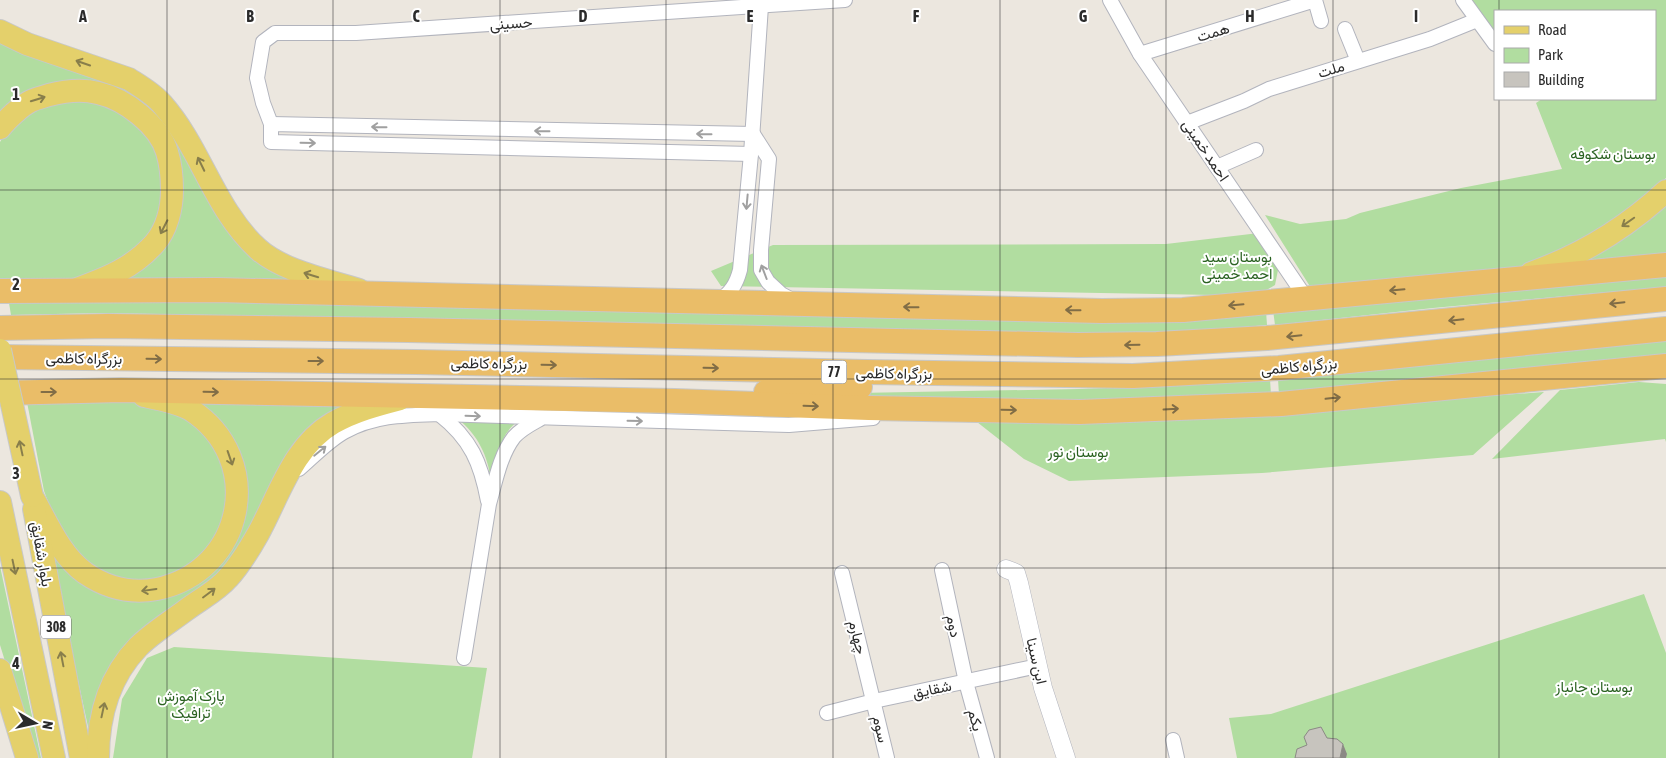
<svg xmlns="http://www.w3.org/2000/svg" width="1666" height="758" font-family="'Asap Condensed',Vazirmatn,sans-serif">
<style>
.green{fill:#b1dda0}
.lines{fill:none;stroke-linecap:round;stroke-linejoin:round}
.minor-casing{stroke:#b2b4bd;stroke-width:16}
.tertiary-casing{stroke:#b2b4bd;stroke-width:19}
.primary-casing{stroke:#c8c8c8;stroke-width:24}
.trunk-casing{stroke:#c8c8c8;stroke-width:26}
.minor{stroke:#fff;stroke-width:14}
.tertiary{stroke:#fff;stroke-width:18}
.primary{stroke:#e4d06b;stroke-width:22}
.trunk{stroke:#eabd68;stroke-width:24}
.primary-bridge-casing{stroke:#c8c8c8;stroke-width:24;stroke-linecap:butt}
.primary-bridge{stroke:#e4d06b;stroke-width:22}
.shaded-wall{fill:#8b8985}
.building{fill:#c7c4be;stroke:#8b8985}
.oneway{stroke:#887e4b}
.oneway2{stroke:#a0a0a0}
.oneway3{stroke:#816d46}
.grid{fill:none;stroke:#2b2b2b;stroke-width:1;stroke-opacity:0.55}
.labels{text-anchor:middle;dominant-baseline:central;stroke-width:4;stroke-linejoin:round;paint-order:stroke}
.shield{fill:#fff;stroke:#6b6b6b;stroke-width:1}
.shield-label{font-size:14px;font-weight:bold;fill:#2b2b2b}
.street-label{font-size:15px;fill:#2b2b2b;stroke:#fff}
.park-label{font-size:15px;fill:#2a6221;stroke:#fff}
.grid-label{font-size:16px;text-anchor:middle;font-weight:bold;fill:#2b2b2b;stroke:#fff;stroke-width:4;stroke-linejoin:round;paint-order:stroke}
</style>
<rect width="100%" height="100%" fill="#ece7df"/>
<g class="green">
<path d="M1469,0H1666V178L1641,202L1582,242L1520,268L1311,288L1265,215L1300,224L1346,219L1360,213L1461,188L1562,169L1536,103L1542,99H1655V11H1495V34Z"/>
<path d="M0,40L109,79L157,110L211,203L309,283L126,280L139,271L177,157L101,86L0,113Z"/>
<path d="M86,99L133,119L151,141L161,163V212L152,235L135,252L81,278L55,281L0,279V142L5,134L43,105Z"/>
<path d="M1666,199V257L1576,265Z"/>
<path d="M1259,233L1279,265L1275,285L1263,292L1214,295L721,286L711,271L773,245L1166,244Z"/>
<path d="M1666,271V287L1433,308L1275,325L1273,310Z"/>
<path d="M8,297L1266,311L1267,325L1187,332L1115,334L337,317L100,313L11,315Z"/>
<path d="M1666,341V356L1279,395L1278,379Z"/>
<path d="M1270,379L1271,395L1161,402L870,398L857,393L1079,389L1213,384Z"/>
<path d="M1639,382L1666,384V442L1665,439L1492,459L1560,390Z"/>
<path d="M1544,392L1473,455L1262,473L1069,481L1024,459L977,422L1078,420L1264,413Z"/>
<path d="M185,400L360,404L328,415L232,563L139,636L93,750L47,536L83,582L189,586L245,488Z"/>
<path d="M134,401L157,404L201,427L219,452L229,487L222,528L198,560L163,578L133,582L101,573L84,562L55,520L44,491L27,402Z"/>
<path d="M458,419L518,421C500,434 495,460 491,481C488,456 478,435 458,419Z"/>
<path d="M0,566L41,758H35L0,645Z"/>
<path d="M1644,594L1666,653V758H1237L1229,718L1271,714Z"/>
<path d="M174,647L487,668L472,758H113L122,699L147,658Z"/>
</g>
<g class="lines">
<g class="minor-casing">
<g id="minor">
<path d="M1110,0L1140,54L1306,298"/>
<path d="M1315,0L1321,21"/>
<path d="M1463,0L1495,44"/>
<path d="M1345,29L1358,61"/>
<path d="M1140,54L1315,0"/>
<path d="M1187,123L1244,101L1269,89L1430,39L1477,20"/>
<path d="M271,124L263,103L257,78L263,42L275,33H356L845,0"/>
<path d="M753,134L769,159L761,250V270L768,282L781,294L794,301"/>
<path d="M751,154L271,142V124L753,134"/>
<path d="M1217,167L1256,150"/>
<path d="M719,301C731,292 736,285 740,270L751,154L761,6"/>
<path d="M439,414C471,439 481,463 488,501"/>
<path d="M299,469C313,457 328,441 344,432C374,415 406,415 439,414L789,425L873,418"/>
<path d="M942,570L966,682L987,758"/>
<path d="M842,573L887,758"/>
<path d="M464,658L489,504C495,483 500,455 514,437C521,429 531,424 540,419"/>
<path d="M827,713L874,701L1038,666"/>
<path d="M1173,740L1177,758"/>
</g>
</g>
<g class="tertiary-casing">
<path id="tertiary" d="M1006,569L1016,573L1019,583L1043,688L1066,758"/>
</g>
<g class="primary-casing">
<g id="primary">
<path d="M0,31L27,44L129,79C140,86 154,94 162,104C201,148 214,209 258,249C282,271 328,280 359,290"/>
<path d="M0,128C6,120 22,105 31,101C37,98 43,97 49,95C65,91 82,89 98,93C125,99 159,125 167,152C171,165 172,177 172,190C172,208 167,229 155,243C133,268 107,278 77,289"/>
<path d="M1531,273C1582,255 1627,227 1666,191"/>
<path d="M32,496C47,522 60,555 85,573C107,588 131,594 157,589C245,571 266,459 191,410C177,402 159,399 144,396"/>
<path d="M0,502L54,758"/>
<path d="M34,509L81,758"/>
<path d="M0,670L27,758"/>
<path d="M98,758C98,717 109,677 138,647C152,633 170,622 186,610C199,600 217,591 228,578C240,565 249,550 258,534C279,496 293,446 333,423C354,411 377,405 400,399"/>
</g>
</g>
<g class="trunk-casing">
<g id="trunk">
<path d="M0,291L217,290L1102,311L1183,310L1666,265"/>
<path d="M0,328L108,326L408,330L1078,345L1157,344L1267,338L1666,299"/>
<path d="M0,357L416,362L867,372L1133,376L1279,368L1666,329"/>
<path d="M766,392L793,389L860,387"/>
<path d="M0,393L121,390L675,401L869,408L1080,412L1281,404L1666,366"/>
</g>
</g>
<use href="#minor" class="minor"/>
<use href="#tertiary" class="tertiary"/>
<use href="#primary" class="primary"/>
<use href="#trunk" class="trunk"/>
<g class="primary-bridge-casing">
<path id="primary-bridge" d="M0,350L32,496"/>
</g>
<use href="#primary-bridge" class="primary-bridge"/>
</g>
<path class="shaded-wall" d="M1343,744L1347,754L1346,758H1340Z"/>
<path class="building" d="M1321,727L1327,738L1337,739L1343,744L1340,758H1295L1297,749L1307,745L1304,737L1309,730Z"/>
<defs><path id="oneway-shaft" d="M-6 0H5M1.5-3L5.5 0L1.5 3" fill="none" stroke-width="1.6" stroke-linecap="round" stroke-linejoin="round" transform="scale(1.25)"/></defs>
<g class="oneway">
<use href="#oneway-shaft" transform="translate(83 63) rotate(-161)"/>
<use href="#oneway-shaft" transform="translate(38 99) rotate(-17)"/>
<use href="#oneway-shaft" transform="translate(201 164) rotate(-116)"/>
<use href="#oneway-shaft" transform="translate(1628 222) rotate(145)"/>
<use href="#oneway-shaft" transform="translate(164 227) rotate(117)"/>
<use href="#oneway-shaft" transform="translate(311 275) rotate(-163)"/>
<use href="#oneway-shaft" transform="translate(21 448) rotate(-102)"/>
<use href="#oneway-shaft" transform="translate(230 458) rotate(71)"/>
<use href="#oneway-shaft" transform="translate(14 567) rotate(78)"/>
<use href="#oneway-shaft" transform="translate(149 590) rotate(172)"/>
<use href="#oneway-shaft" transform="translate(209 593) rotate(-37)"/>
<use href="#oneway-shaft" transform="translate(62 659) rotate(-101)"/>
<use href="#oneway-shaft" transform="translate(103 710) rotate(-78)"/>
</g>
<g class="oneway2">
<use href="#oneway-shaft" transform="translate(379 127) rotate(-179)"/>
<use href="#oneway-shaft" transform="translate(542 131) rotate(-179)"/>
<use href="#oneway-shaft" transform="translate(704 134) rotate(-179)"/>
<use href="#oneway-shaft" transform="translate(308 143) rotate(1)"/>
<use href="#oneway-shaft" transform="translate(747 202) rotate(95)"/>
<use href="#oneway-shaft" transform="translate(764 272) rotate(-111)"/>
<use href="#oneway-shaft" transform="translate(473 416) rotate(2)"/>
<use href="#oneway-shaft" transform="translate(635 421) rotate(1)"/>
<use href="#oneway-shaft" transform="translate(320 451) rotate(-39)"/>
</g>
<g class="oneway3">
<use href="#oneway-shaft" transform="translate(1397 290) rotate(175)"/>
<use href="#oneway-shaft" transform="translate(1617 303) rotate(174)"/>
<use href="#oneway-shaft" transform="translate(1236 305) rotate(175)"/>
<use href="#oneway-shaft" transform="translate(911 307) rotate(-179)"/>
<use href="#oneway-shaft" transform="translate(1073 310) rotate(-179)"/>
<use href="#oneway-shaft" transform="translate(1456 320) rotate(174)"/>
<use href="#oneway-shaft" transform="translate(1294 336) rotate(174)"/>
<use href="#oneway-shaft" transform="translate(1132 345) rotate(179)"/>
<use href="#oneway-shaft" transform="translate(154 359) rotate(1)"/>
<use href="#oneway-shaft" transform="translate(316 361)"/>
<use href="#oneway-shaft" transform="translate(549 365) rotate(1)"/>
<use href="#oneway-shaft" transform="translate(711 368) rotate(1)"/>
<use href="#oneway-shaft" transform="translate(49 392)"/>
<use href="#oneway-shaft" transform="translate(211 392) rotate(1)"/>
<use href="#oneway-shaft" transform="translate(1333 398) rotate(-6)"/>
<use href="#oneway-shaft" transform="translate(811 406) rotate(2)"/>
<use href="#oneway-shaft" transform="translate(1171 409) rotate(-3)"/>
<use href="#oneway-shaft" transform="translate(1009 410) rotate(1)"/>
</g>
<path class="grid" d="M167,0V758M333,0V758M500,0V758M666,0V758M833,0V758M1000,0V758M1166,0V758M1333,0V758M1499,0V11M1499,99V758M0,190H1666M0,379H1666M0,568H1666"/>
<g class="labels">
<g class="shield">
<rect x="821.5" y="360.5" width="25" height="23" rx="4"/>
<rect x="41" y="615.5" width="30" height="23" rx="4"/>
</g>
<g class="shield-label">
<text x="834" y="372">77</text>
<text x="56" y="627">308</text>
</g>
<g class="street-label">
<text transform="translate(511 23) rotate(-4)">حسینی</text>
<text transform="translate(1213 32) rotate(-17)">همت</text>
<text transform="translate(1331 69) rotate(-17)">ملت</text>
<text transform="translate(1206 150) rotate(56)">احمد خمینی</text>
<text transform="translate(84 358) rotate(1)">بزرگراه کاظمی</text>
<text transform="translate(489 363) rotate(1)">بزرگراه کاظمی</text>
<text transform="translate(1299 366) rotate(-5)">بزرگراه کاظمی</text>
<text transform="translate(894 373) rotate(1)">بزرگراه کاظمی</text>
<text transform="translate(42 554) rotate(80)">بلوار شقایق</text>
<text transform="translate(954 626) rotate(78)">دوم</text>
<text transform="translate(858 637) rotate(76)">چهارم</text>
<text transform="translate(1037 661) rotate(77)">ابن سینا</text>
<text transform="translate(932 689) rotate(-12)">شقایق</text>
<text transform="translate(976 720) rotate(75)">یکم</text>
<text transform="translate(881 729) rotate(77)">سوم</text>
</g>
<g class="park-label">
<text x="1613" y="153">بوستان شکوفه</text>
<text x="1237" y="256">بوستان سید<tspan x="1237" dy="17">احمد خمینی</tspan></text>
<text x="1078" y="451">بوستان نور</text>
<text x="1594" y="686">بوستان جانباز</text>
<text x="191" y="695">پارک آموزش<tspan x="191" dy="17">ترافیک</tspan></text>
</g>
</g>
<g class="grid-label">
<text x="83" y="22">A</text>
<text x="250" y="22">B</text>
<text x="416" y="22">C</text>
<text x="583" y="22">D</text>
<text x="750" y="22">E</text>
<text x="916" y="22">F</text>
<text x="1083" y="22">G</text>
<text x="1250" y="22">H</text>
<text x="1416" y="22">I</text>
<text x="16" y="100">1</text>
<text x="16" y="290">2</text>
<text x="16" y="479">3</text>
<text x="16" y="669">4</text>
</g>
<rect x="1494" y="10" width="162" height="90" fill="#ffffff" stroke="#aaaaaa"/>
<rect x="1504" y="26" width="25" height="8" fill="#e4d06b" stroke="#aaaaaa"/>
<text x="1538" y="35" font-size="15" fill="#2b2b2b">Road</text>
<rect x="1504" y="48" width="25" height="15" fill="#b1dda0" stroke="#aaaaaa"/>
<text x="1538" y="60" font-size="15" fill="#2b2b2b">Park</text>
<rect x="1504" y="72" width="25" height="15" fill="#c7c4be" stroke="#aaaaaa"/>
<text x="1538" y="85" font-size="15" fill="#2b2b2b">Building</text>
<g transform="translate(35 723) rotate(99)" stroke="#ffffff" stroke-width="4" paint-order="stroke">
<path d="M0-4L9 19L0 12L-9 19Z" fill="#2b2b2b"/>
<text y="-8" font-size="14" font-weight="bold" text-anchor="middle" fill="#2b2b2b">N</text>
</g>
</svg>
